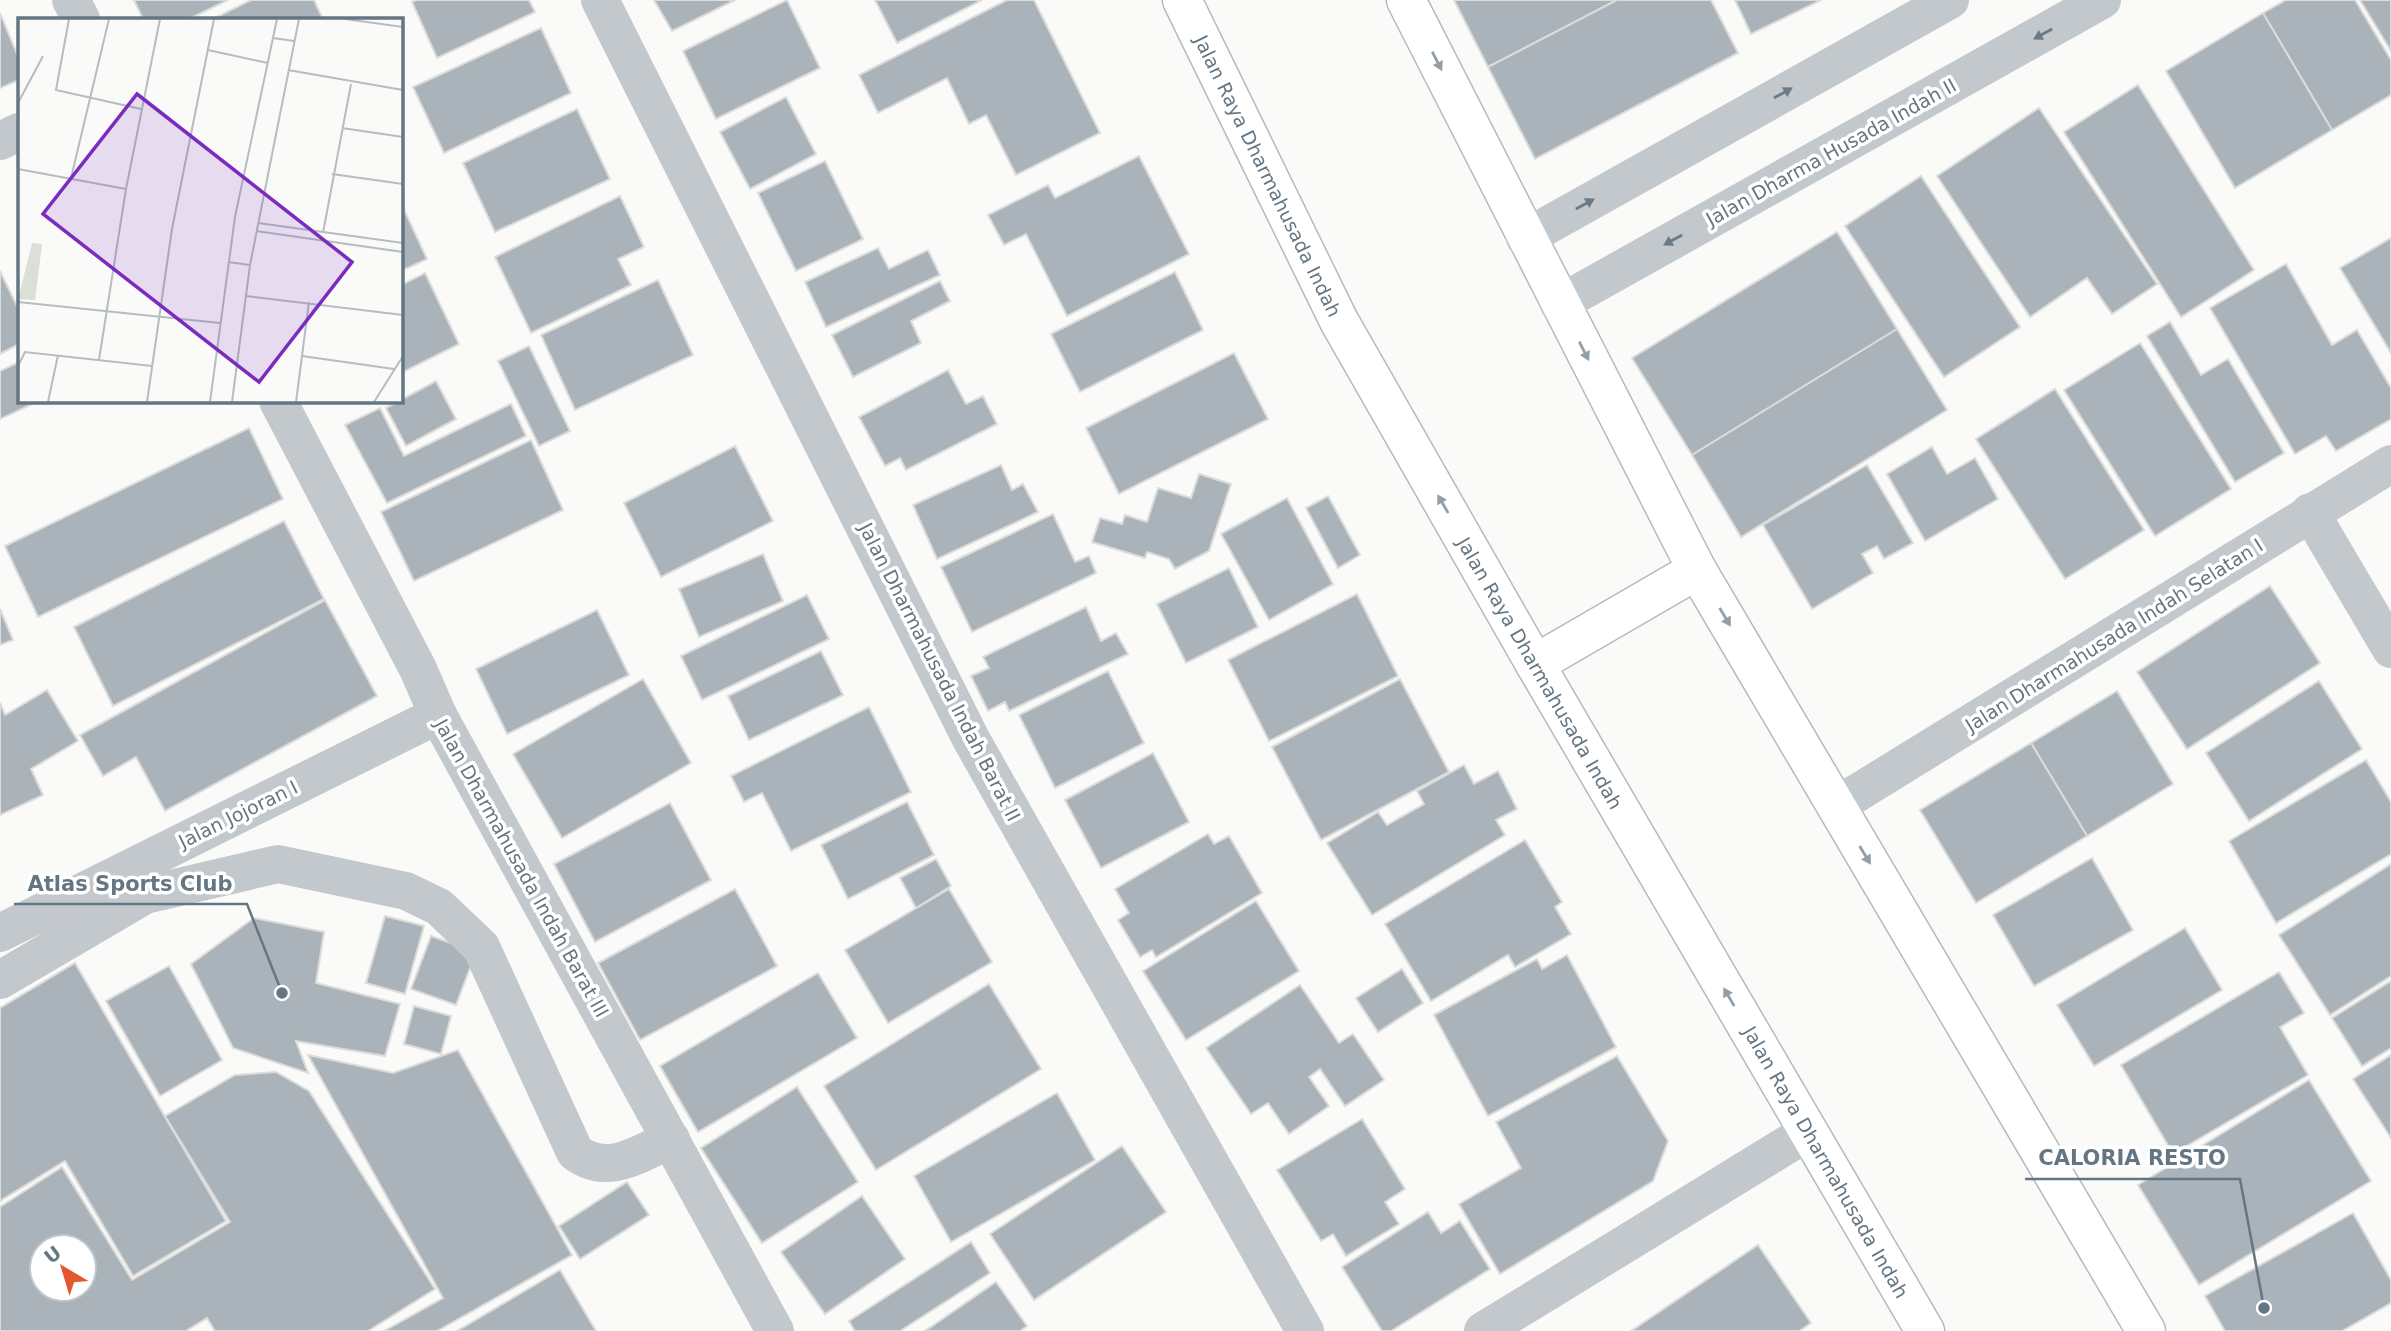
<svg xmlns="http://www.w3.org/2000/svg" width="2391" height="1331" font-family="'DejaVu Sans',sans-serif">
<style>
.building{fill:#aab3b9;stroke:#dcdcda;stroke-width:2;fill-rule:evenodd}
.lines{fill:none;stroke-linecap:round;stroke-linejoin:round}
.major-casing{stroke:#b5babe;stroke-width:41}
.minor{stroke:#c3c8cc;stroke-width:38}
.major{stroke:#fff;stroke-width:38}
.oneway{fill:#6a7a87}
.oneway2{fill:#939fa8}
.labels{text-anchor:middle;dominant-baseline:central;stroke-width:7;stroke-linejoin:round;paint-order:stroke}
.street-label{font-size:19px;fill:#657683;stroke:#fff}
.inset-road{fill:none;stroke:#b5bdc2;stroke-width:2}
.view{fill:#7b2cbf;fill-opacity:0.15;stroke:#7b2cbf;stroke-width:3.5}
.inset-edge{fill:none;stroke:#657683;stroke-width:3.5}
.leader{fill:none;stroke:#657683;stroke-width:2.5}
.callout-dot{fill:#657683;stroke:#fff;stroke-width:2.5}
.callout-label{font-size:21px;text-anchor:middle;font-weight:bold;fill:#657683;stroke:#fff;stroke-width:7;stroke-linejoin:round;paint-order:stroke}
</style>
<rect width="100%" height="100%" fill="#fafaf8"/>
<g class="building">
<path d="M134,0H228L189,19H143Z"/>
<path d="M251,0H314L323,19H213Z"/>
<path d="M416,0H529L535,12L437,58L412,2Z"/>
<path d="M654,0H735L672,31Z"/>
<path d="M787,0L820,68L716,119L683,51Z"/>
<path d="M875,0H982L897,43Z"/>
<path d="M1007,0H1034L1100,133L1016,175L986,115L969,124L947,78L878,113L859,75Z"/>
<path d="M1454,0H1617L1488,67Z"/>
<path d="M1617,0H1711L1738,53L1535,159L1488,67Z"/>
<path d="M1735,0H1821L1751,34Z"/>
<path d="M2286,0H2355L2391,60V95L2332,130L2263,13Z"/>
<path d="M2360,0H2391V51Z"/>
<path d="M0,13L19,59V80L0,88Z"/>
<path d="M2263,13L2332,130L2235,188L2166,71Z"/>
<path d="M541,28L571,93L444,153L413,87Z"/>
<path d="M2138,85L2254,270L2181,317L2064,132Z"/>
<path d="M786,97L816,154L750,189L720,132Z"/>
<path d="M2039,108L2157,284L2112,314L2087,278L2030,317L1937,176Z"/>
<path d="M577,109L610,179L495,232L463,163Z"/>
<path d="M1139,156L1189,254L1067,316L1026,234L1004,245L988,215L1048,185L1055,198Z"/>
<path d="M825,161L863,239L796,271L758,193Z"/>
<path d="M1921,176L2020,327L1944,377L1845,226Z"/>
<path d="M620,196L644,247L618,259L631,285L531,333L495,257Z"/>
<path d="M401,203L427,259L401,271Z"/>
<path d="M1837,232L1897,329L1692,455L1632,358Z"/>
<path d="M2391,238V353L2340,268Z"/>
<path d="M878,248L889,269L928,250L940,275L826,327L805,282Z"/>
<path d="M2286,264L2332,345L2357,330L2391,388V419L2336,451L2326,436L2295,454L2210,308Z"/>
<path d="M0,271L19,310V344L0,354Z"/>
<path d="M1175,272L1203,330L1080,392L1051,334Z"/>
<path d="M425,273L459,344L401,373V285Z"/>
<path d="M658,280L693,355L575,410L541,335Z"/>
<path d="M940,281L950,301L911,321L921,343L853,377L832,335Z"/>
<path d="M2170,322L2201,375L2228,359L2284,453L2235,482L2147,336Z"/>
<path d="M1897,329L1947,410L1741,537L1692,455Z"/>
<path d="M2140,343L2231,489L2155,536L2064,390Z"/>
<path d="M529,346L570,431L539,446L498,361Z"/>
<path d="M1234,353L1268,419L1119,494L1086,428Z"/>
<path d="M19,362V401H39L0,419V371Z"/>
<path d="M948,370L966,404L983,396L997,424L906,470L900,458L885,466L859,417Z"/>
<path d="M436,381L456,419L406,446L386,408Z"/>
<path d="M2055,389L2144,530L2065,579L1976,439Z"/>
<path d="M511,404L526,436L387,503L345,425L380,408L404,456Z"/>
<path d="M249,428L283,499L38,617L5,546Z"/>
<path d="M531,440L563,510L414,581L381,512Z"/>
<path d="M735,446L773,521L661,577L624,503Z"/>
<path d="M1932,447L1947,474L1975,458L1998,499L1925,541L1887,474Z"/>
<path d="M1001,465L1012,490L1023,484L1038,512L937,559L913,505Z"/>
<path d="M1867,465L1913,543L1884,559L1877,546L1862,554L1873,573L1812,609L1763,525Z"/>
<path d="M1199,474L1231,484L1209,551L1175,569L1169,559L1147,552L1145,558L1092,542L1100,518L1122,524L1125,515L1147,522L1158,488L1191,498Z"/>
<path d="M1328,496L1360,555L1338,568L1306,508Z"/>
<path d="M1287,498L1333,584L1269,620L1221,534Z"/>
<path d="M1053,514L1075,562L1089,556L1096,573L972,632L941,567Z"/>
<path d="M284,521L324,599L113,706L74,627Z"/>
<path d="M763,554L783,601L699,637L679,589Z"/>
<path d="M1229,568L1258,627L1186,663L1157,604Z"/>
<path d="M2270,586L2320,663L2187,749L2137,672Z"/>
<path d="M1357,594L1398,676L1269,741L1228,660Z"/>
<path d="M807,595L829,639L702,700L681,656Z"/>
<path d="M325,600L377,696L165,811L136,757L103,776L80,735Z"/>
<path d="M1086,607L1101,641L1116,633L1128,654L1009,711L1005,702L988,711L971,676L989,668L983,657Z"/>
<path d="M0,609L13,640L0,645Z"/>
<path d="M597,610L629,675L507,734L476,669Z"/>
<path d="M821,651L843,695L749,740L728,696Z"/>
<path d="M1108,671L1144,743L1055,788L1019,715Z"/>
<path d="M643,679L691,763L562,838L513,754Z"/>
<path d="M1400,679L1449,772L1321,840L1272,747Z"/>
<path d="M2319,681L2362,749L2249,821L2206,753Z"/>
<path d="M47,690L78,741L31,769L43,795L0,815V703L5,715Z"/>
<path d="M2117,691L2173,784L2087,836L2031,743Z"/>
<path d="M869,707L911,792L791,851L762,793L744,802L731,776Z"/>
<path d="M2031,743L2087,836L1976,903L1920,810Z"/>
<path d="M1153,753L1189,822L1101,868L1065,800Z"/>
<path d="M2366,760L2391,802V854L2276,923L2229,841Z"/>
<path d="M1464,765L1474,784L1498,771L1517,809L1496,820L1505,835L1372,915L1327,843L1378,812L1387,825L1424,804L1417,791Z"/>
<path d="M907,802L934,855L848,899L821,845Z"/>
<path d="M670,803L711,880L595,942L554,864Z"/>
<path d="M1208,834L1214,844L1229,836L1262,893L1156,957L1152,950L1140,957L1118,920L1129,913L1115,889Z"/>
<path d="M1525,840L1562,902L1555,907L1571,934L1515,967L1508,955L1431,1001L1385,924Z"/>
<path d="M2092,858L2133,930L2034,986L1993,915Z"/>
<path d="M936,859L951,886L916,908L900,878Z"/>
<path d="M2391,864V976L2330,1015L2279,935Z"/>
<path d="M735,889L777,966L640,1040L598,963Z"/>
<path d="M949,889L992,962L888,1023L845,950Z"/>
<path d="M1256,901L1299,971L1186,1040L1143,971Z"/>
<path d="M385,916L424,926L405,994L366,983Z"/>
<path d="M254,918L324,932L316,983L400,1004L385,1056L296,1041L308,1073L233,1048L191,964Z"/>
<path d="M2185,928L2222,990L2094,1066L2057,1005Z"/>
<path d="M431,936L476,952L456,1005L411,989Z"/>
<path d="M1567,955L1616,1047L1488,1116L1434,1015L1537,959L1542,969Z"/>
<path d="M75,963L226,1221L133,1276L65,1161L0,1201V1008Z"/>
<path d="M169,966L222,1060L160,1096L106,1001Z"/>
<path d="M1402,969L1423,1003L1378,1032L1356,998Z"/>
<path d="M2279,972L2304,1013L2280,1027L2308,1075L2173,1154L2121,1065Z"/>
<path d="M818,973L857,1038L698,1132L660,1066Z"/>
<path d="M2391,981V1048L2362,1066L2332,1018Z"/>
<path d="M989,984L1041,1069L876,1170L824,1086Z"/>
<path d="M1300,985L1339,1043L1353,1034L1384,1080L1345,1106L1320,1069L1309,1077L1329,1106L1289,1134L1268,1103L1251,1114L1206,1048Z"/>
<path d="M414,1006L451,1016L441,1054L404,1044Z"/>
<path d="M458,1050L572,1255L437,1331H384L443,1298L308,1055L393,1073Z"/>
<path d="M2391,1055V1138L2353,1079Z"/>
<path d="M1617,1056L1668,1141L1653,1181L1500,1274L1459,1204L1521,1168L1496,1122Z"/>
<path d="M276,1072L309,1091L435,1289L368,1331H215L207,1318L186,1331H0V1207L62,1167L132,1280L230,1222L165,1116L235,1075ZM42,1247H84V1289H42Z"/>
<path d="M2309,1080L2371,1181L2199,1285L2138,1185Z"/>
<path d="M797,1087L858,1182L762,1243L701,1148Z"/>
<path d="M1057,1093L1095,1160L951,1242L914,1176Z"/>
<path d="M1362,1119L1405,1189L1385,1202L1399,1224L1346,1256L1333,1234L1321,1241L1277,1170Z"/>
<path d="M1122,1146L1166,1212L1034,1300L990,1234Z"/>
<path d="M627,1182L649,1215L580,1259L559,1226Z"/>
<path d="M862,1196L905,1259L825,1314L781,1252Z"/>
<path d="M1428,1212L1441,1233L1460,1221L1490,1269L1391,1331H1382L1342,1267Z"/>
<path d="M2353,1213L2391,1280V1303L2342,1331H2225L2205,1296Z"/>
<path d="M971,1242L990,1273L900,1331H855L849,1321Z"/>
<path d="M1758,1245L1811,1323L1799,1331H1631Z"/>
<path d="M560,1270L596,1331H457Z"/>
<path d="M996,1282L1027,1326L1020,1331H925Z"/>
</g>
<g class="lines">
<g class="major-casing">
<g id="major">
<path d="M1182,0L1339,321L1535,664L1925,1331"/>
<path d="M1406,0L1697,570L2146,1331"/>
<path d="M1535,664L1697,570"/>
</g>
</g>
<g class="minor">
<path d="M71,0L81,19"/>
<path d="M600,0L971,739L1305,1331"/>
<path d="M0,141L19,132"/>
<path d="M1525,238L1950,0"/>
<path d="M1559,304L2102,0"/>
<path d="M278,401L418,669L438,715L775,1331"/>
<path d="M2310,512L2391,649"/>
<path d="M1836,806L2391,464"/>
<path d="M0,933L438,715"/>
<path d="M0,980L145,895L278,864L406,891L439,907L481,947L575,1152C607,1177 639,1154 671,1139"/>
<path d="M1483,1331L1808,1132"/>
</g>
<use href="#major" class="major"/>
</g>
<defs><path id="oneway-solid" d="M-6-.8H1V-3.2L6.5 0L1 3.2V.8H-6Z" transform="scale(1.75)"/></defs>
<g class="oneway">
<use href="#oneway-solid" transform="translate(2043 34) rotate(151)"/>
<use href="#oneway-solid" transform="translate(1783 93) rotate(-29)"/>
<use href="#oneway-solid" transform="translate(1585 204) rotate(-29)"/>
<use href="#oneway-solid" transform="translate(1673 240) rotate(151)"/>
</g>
<g class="oneway2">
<use href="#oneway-solid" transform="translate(1437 61) rotate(63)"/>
<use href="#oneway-solid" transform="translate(1584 351) rotate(63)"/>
<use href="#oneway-solid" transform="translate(1443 504) rotate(-120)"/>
<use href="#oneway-solid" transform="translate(1725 617) rotate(59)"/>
<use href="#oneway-solid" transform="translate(1865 855) rotate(59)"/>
<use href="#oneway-solid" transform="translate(1729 997) rotate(-120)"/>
</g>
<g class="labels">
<g class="street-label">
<text transform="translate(1831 152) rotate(-29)">Jalan Dharma Husada Indah II</text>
<text transform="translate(1268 176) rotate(64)">Jalan Raya Dharmahusada Indah</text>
<text transform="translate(2114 635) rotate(-32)">Jalan Dharmahusada Indah Selatan I</text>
<text transform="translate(940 672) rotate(63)">Jalan Dharmahusada Indah Barat II</text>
<text transform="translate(1540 673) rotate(60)">Jalan Raya Dharmahusada Indah</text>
<text transform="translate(238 814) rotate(-26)">Jalan Jojoran I</text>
<text transform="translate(522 868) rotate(61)">Jalan Dharmahusada Indah Barat III</text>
<text transform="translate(1826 1162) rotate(60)">Jalan Raya Dharmahusada Indah</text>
</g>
</g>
<g transform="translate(18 18)">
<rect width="385" height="385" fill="#fafaf8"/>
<path d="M14,225L24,226L17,282L0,281Z" fill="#dadfd7"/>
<path class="inset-road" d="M51,1L38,72L123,91M327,1L385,9M255,20L276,23M190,32L250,45M270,52L385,72M0,85L25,38M324,110L385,119M0,151L108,171M314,156L385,166M53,160L91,1M240,205L385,225M238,213L385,234M305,215L333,66M210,244L232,247M228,278L385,297M0,284L202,305M284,338L376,351M81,342L108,171L142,1M0,348L7,334L134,348M30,384L40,337M129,384L154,211L196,1M192,384L217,199L259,1M214,384L232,247L281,1M278,384L291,284M356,384L385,338"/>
<path class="view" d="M119,76L334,244L241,364L25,196Z"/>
<rect width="385" height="385" class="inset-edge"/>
</g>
<path class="leader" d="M282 993L247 904H14M2264 1308L2240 1179H2025"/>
<g class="callout-dot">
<circle cx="282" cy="993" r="7"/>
<circle cx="2264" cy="1308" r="7"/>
</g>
<g class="callout-label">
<text x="130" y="891">Atlas Sports Club</text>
<text x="2132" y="1165">CALORIA RESTO</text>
</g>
<g transform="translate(63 1268) rotate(322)"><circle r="33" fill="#ffffff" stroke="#c1c8cd" stroke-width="2"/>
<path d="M0-5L12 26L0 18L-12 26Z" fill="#e4572e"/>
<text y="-10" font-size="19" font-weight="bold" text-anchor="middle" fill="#657683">U</text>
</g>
</svg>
